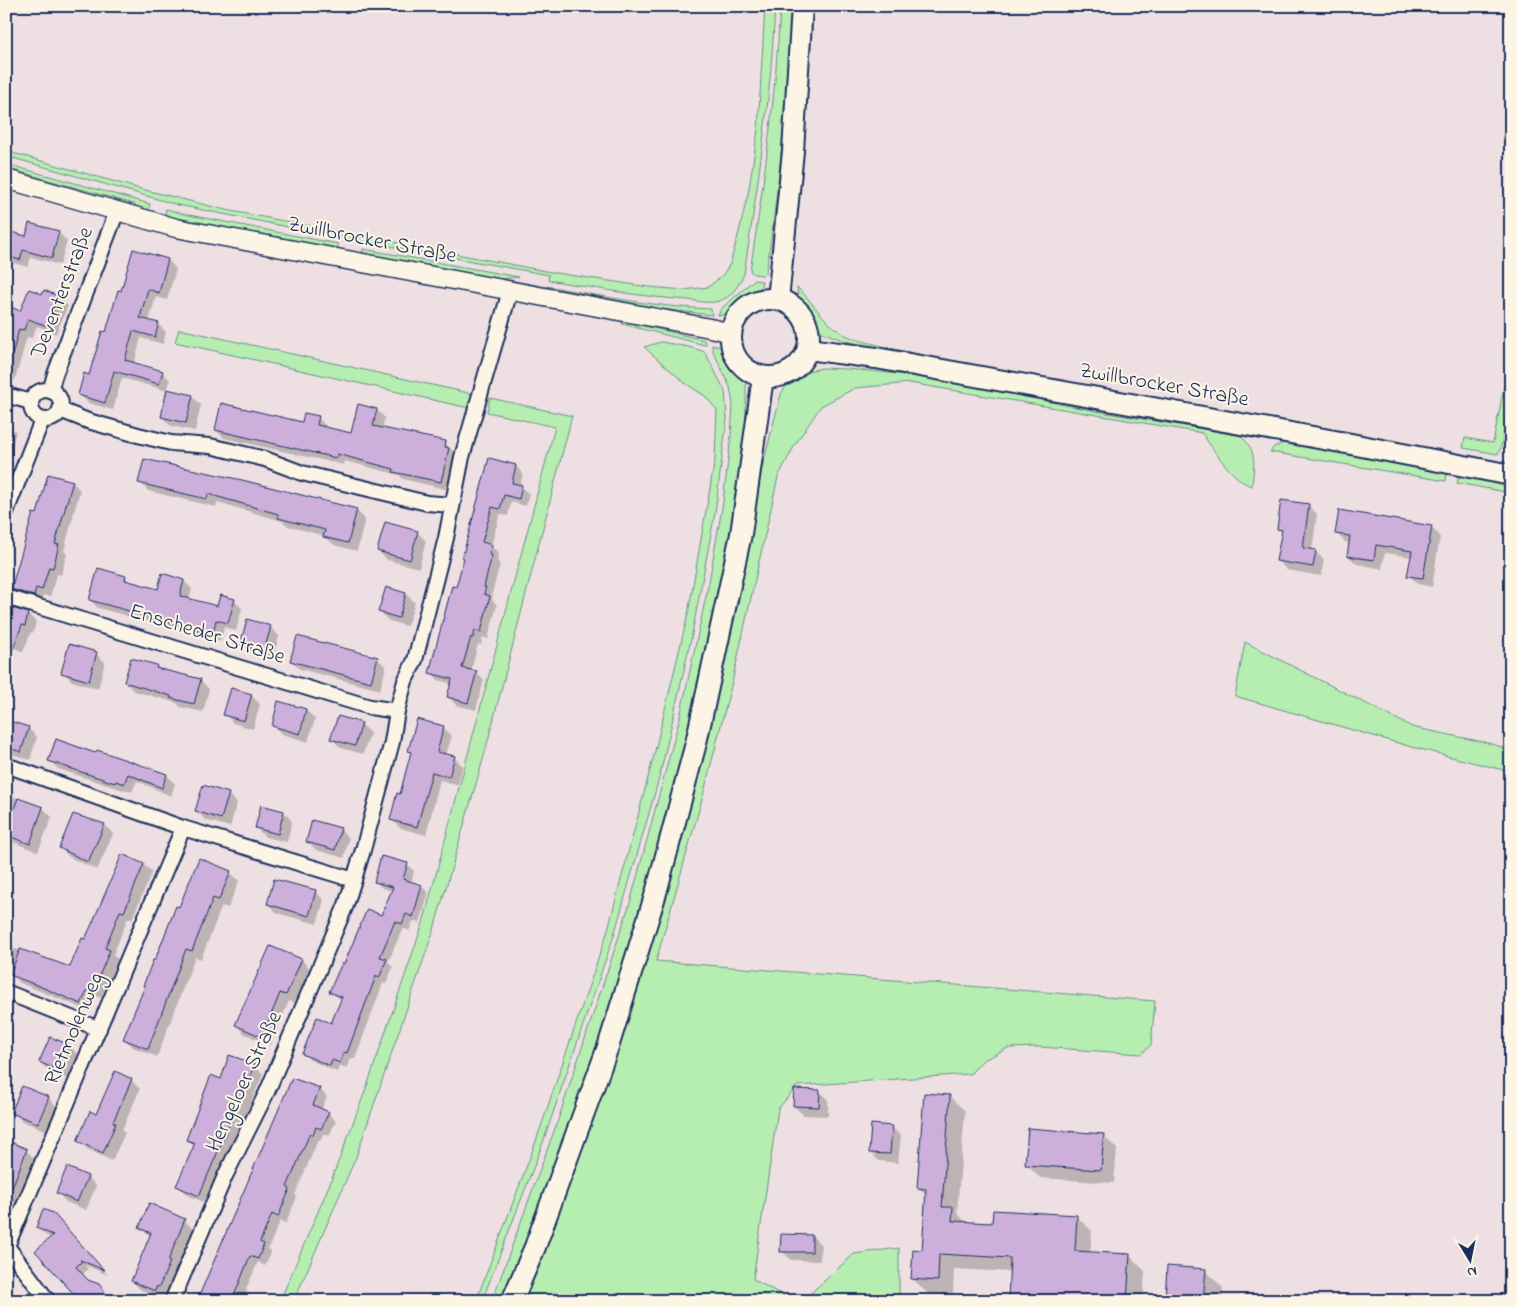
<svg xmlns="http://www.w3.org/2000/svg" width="1517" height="1307" font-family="'Indie Flower',sans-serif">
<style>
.green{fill:#b6eeb1;stroke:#688e88}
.shadow{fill:#0003}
.building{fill:#cdafdc;stroke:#1b2f5e}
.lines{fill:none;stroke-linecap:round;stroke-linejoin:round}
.minor-casing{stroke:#1b2f5e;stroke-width:18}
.tertiary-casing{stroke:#1b2f5e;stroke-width:21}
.secondary-casing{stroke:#1b2f5e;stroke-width:24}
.minor{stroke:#fcf5e5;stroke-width:14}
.tertiary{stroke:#fcf5e5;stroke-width:18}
.secondary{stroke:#fcf5e5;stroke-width:20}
.labels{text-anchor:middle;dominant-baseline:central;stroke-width:4;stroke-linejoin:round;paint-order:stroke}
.street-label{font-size:22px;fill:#1b2f5e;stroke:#fcf5e5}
</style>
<rect width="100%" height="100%" fill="#eee0e2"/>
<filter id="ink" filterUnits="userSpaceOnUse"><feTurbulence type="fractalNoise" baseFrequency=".02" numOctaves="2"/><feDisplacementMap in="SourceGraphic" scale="10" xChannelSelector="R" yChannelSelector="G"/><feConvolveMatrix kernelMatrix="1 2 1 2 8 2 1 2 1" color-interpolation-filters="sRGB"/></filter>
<g filter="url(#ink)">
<g class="green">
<path d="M765,6H775C771,96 758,185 744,274C739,285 731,298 719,301C709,304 697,301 688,300C641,297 595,288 548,280L549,275L333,236L178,205L6,156V151L137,188L226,210L315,227L556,273L649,287L684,290L708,287L722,276L730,264L739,232L749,189L758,129Z"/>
<path d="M780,6H793C787,95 780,184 766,272L763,275L754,274L750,271C764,183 776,95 780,6Z"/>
<path d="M6,164L150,204L147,214L134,204L6,168Z"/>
<path d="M166,209L184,214L338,244V250L179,219L164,218Z"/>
<path d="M363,249L519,277L501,279L362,254Z"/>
<path d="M754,280L762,281C761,286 760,292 757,296C749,306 730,317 718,315L722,308Z"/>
<path d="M547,286C601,296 655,307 711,309L712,315L645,307L546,292Z"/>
<path d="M797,287C812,301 822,320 839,331C851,340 868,342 882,346C936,359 992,368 1047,379L1044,381L900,354L842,340L822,332L798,298Z"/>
<path d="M623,321L704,340L706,343L705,345L622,324Z"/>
<path d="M179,329L473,394L469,408L175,342Z"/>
<path d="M661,342L689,347L705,352L725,391L727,418L715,513L691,639L660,775L614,935L541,1148L482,1301H476L535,1144L607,933L653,759L688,614L715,459L717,410L705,396L685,383L644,347Z"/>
<path d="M712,345L721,347L729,355L746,384V431L734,525L716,617L655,864L613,1002L559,1157L503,1301H492L558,1120L630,903L680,717L709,582L723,502L731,436L733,405L730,387L713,351Z"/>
<path d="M1511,351V393L1501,447L1498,454L1463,448L1465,438L1493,443Z"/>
<path d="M822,368C903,370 981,388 1060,404C1119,416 1180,425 1240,435C1258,452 1254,463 1252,486C1235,483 1211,447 1202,433L910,383L855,388L821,406L796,443L778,477L733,678L704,792L656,961L1155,1001L1151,1045L1141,1054L1039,1047L1008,1048L982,1061L970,1074L797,1086L778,1109L753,1279L793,1301H709L707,1297L699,1301H524L539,1264L594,1115L646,956L688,816L745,566L762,468L781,394L788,383L807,371Z"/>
<path d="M490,398L572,416L484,756L434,929L356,1157L294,1301H280L331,1181L367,1086L423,923L555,427L487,412Z"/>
<path d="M1284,443L1447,472L1446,481L1270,452L1274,447Z"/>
<path d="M1459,475L1511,484V493L1457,483Z"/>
<path d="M1245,642L1412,727L1488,743L1511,750V772L1408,746L1235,696Z"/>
<path d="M899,1248V1301H802L854,1254Z"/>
</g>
<g class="shadow">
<path d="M30,225L59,233L67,241L60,265L31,257L28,267L6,261V228L7,232L26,237Z"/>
<path d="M168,260L176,269L167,300L156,297L149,321L158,324L166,332L163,344L141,338L134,364L162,372L170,380L167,390L192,396L201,405L195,431L171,426L162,417L168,391L122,378L113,410L88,403L80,395L90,376L122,292Z"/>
<path d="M44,292L60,298L68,306L56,334L37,326L32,338L27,337L15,380L6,377V310L21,312L43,296Z"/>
<path d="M377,410L385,418L382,429L445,443L453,451V453L456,457L449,490L403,479L399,475L345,461L344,465L224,438L216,430L303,423L318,418L326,426V428L352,434Z"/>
<path d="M6,423L16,432L8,458L6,457Z"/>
<path d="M490,460L516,466L523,474L520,486L529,494L526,506L511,502L508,516L500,514L491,546L499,553L497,561L500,564L492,594L493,596L492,600L497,605L488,639L483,637L481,645L478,644L471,671L476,673L484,680L476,710L456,705L449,697L452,684L438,680L431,672L457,589Z"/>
<path d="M72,482L80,490L64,551L67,554L61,575L57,574L50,597L44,595L42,604L21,597L13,589L38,515Z"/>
<path d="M140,482L356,510L365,519L357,551L334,545L325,536L288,526L282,521L217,502L216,507L148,491Z"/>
<path d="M1308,505L1317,514L1312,551H1315L1324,560L1321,576L1287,570L1278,561L1283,533L1278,528Z"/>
<path d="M1431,527L1440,536L1432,587L1418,584L1409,575L1412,557L1385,553L1382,569L1357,564L1348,556L1350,543L1345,542L1336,533Z"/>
<path d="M417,532L426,541L419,568L387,560L378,551Z"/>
<path d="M125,577L131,583L159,590L184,581L192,589L189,600L218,608L234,600L242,609L236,631L224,627L221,641L98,608L90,600Z"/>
<path d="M387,589L406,594L415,603L407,626L389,621L380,612Z"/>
<path d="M7,608L28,614L36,622L33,633L31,632L23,652L14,648L6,667Z"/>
<path d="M270,627L279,636L273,659L250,653L241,644Z"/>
<path d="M96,654L105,662L98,689L72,681L63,672Z"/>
<path d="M377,658L386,667L380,690L300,669L291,660Z"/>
<path d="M156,666L160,670L200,680L209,689L203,712L180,707L177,703L134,691L125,682Z"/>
<path d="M251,695L260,704L253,729L233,723L225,714Z"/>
<path d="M279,703L306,710L315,719L308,742L282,734L273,726Z"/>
<path d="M6,721L28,728L37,737L30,760L6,752Z"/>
<path d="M361,724L370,733L363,754L341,748L332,739Z"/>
<path d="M443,727L452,736L446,755L454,757L463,766L458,785L440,780L426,835L400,828L392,820L401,795L412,753L410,751Z"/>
<path d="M97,751L167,775L175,784L171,796L137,781L132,792L124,789L123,790L58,769L50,761L96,755Z"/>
<path d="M6,794L43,808L52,817L38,852L15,843L6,835L9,825L6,823Z"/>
<path d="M228,794L237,803L230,827L205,820L197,811Z"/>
<path d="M284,812L292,821L287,842L265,837L256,828Z"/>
<path d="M74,815L105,825L113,834L97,870L69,857L61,848Z"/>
<path d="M340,829L349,838L344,858L316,850L308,842Z"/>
<path d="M122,855L144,865L152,872L132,919L128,918L113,955L118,959L101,998L96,996L89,1011L20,983L12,975L6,973V946L71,969L85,941Z"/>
<path d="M407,864L414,871L411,883L421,886L429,893L420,923L413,921L409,931L403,928L388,962L393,967L386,984L383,983L355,1059L351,1058L347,1069L340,1066L337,1072L310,1060L303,1053L332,1025L342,1001L331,992L344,965L382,916L393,891L382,888L375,881Z"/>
<path d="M230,872L239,881L228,908L222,906L201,959L195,957L157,1057L133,1047L124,1039L146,987L144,985L180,908Z"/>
<path d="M315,891L324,900L317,924L277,913L268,904Z"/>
<path d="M302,960L310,969L295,1003L289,1001L270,1045L245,1034L236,1025Z"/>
<path d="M51,1038L70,1046L78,1055L68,1079L49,1071L40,1062Z"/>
<path d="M230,1056L254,1065L263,1074L208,1204L187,1195L178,1186L195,1146L188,1140L222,1081Z"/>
<path d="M293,1079L320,1089L327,1097L321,1110L328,1113L336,1121L329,1136L324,1133L320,1141L318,1140L295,1195L297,1197L286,1223L280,1221L268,1249L271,1252L265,1266L258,1262L246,1289L247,1290L244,1301H200Z"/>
<path d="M131,1080L140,1089L122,1130L125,1133L112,1161L87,1149L79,1140L97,1116Z"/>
<path d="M820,1092L828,1100V1116L803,1115L794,1106Z"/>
<path d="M949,1096L965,1111L957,1213L967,1223L994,1225L1076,1216L1092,1231L1090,1253L1129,1255L1145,1271L1143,1301H1009L1011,1272L954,1269L953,1296L928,1294L913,1279L923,1251L927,1196L918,1188Z"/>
<path d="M48,1098L57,1107L47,1131L22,1121L13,1112Z"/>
<path d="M892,1127L901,1136L898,1163L879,1161L870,1152Z"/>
<path d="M1103,1135L1117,1149L1114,1183L1040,1178L1027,1164Z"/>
<path d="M6,1142L27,1151L35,1159L17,1208L6,1203Z"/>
<path d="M68,1169L88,1177L96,1186L86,1210L66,1202L58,1193Z"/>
<path d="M184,1220L193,1229L168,1295L166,1294L164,1299L141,1290L132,1281L151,1237L140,1228Z"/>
<path d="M61,1223L108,1275L85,1265L88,1269L82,1275L88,1281L98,1285L112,1301H82L52,1238L45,1235L37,1227Z"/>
<path d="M812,1236L821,1245L820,1261L791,1260L782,1251Z"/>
<path d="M1205,1270L1223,1288L1222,1301H1166Z"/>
</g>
<g class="building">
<path d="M29,223L59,231L52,258L23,250L20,260L6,256V249L11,232L26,236Z"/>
<path d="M133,249L168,259L159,293L148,289L140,318L159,323L155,337L133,331L125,360L163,371L159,384L114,371L105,403L78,395L84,373L89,375L102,331L106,332L118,290L121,291Z"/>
<path d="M29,289L42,294L44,290L60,297L47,326L28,319L24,330L19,329L11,359H6V305L20,311Z"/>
<path d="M167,389L193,395L186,423L161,417Z"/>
<path d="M221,403L302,422L304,413L319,416L317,425L351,433L358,404L377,409L373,426L446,441L445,447L449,448L441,482L393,472L394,469L337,454L336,458L215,430Z"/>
<path d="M489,458L516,465L512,483L522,485L519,499L504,495L500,509L492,507L482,542L492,545L489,554L492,555L484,587H486L484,594L490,596L481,632L475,630L473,638L471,637L462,668L477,671L468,703L447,697L452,679L429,673L452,586L456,587L464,558H462Z"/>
<path d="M144,459L242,480L357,509L348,543L323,537L325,530L278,518V514L208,494L207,499L138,483Z"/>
<path d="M48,474L73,481L55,544L59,545L53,568L49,567L42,590L36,588L34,596L11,589L33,513L37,514Z"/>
<path d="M1281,500L1309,504L1303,548L1316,550L1313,567L1276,561L1282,530L1277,529Z"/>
<path d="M1339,510L1432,526L1423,578L1407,576L1412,551L1376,545L1374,560L1347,556L1350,536L1335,534Z"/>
<path d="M385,522L418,531L410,560L377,551Z"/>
<path d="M98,568L126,576L125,580L158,589L162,573L184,580L180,596L217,606L220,595L235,599L228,623L216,620L213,634L89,600Z"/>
<path d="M386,587L406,593L399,618L378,612Z"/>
<path d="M6,606L28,613L25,626L22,625L7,664Z"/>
<path d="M247,619L271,626L264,651L240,645Z"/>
<path d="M297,636L378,657L371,682L290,661Z"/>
<path d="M69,644L97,652L89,681L61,673Z"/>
<path d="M131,658L157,665L156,668L201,679L194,704L170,698L171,696L124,682Z"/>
<path d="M231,688L252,694L244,721L223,715Z"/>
<path d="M278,701L306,709L300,734L272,726Z"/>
<path d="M338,716L362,723L355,746L330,739Z"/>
<path d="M417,719L444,726L437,752L455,756L449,777L432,772L417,827L390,820L397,793L400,794L407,767L411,752L408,751Z"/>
<path d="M6,720L29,727L21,752L6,747Z"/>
<path d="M56,739L95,753L97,750L167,774L162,788L128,774L124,784L116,781L115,783L48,761Z"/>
<path d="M203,785L229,793L221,819L195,811Z"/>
<path d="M18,798L43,807L30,844L6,835V830Z"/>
<path d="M261,805L284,811L278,834L255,828Z"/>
<path d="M73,814L105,824L88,862L59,848Z"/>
<path d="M312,820L341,828L335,850L306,842Z"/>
<path d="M122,854L144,864L124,912L120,911L105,948L110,950L93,991L88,989L81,1004L39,986L10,975L20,949L70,967L82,938L85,939L92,924Z"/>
<path d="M381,856L408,863L403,879L422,885L413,917L406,914L402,924L395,921L380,957L387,959L379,978L376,976L347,1053L344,1052L340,1063L332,1060L330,1066L302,1054L317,1017L331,1023L342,997L329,992L342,963L344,964L367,909L381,915L393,887L374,882Z"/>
<path d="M199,858L231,871L219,900L213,898L192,951L186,949L148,1049L123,1039L145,986H143L153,960H155L176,906L179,907Z"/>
<path d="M274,879L316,890L309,916L267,904Z"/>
<path d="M270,946L302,959L286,995L280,993L262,1037L235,1025Z"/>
<path d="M50,1037L70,1045L59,1071L39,1062Z"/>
<path d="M229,1055L255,1064L199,1196L176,1186L195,1143L186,1140L211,1075L221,1079Z"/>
<path d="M115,1071L132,1079L113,1122L116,1123L103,1153L77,1141L90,1111L96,1114Z"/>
<path d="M292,1078L320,1088L313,1105L329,1112L321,1129L316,1127L313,1135L310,1133L287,1187L290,1189L278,1217L272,1214L260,1242L264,1244L258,1259L250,1256L232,1301H198L200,1296H199Z"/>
<path d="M22,1086L49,1097L38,1123L11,1113Z"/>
<path d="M794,1089L820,1090L819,1107L793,1106Z"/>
<path d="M924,1093L950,1095L942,1207H953L952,1221L992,1223L993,1210L1077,1215L1075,1251L1130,1254L1127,1301H1008L1010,1258L939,1254L938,1281L911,1279L913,1249L922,1250L926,1189L917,1188Z"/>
<path d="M871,1124L892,1126L890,1154L869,1153Z"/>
<path d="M1028,1128L1104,1134L1101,1170L1025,1165Z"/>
<path d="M6,1140L27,1149L7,1201L6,1200Z"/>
<path d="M67,1167L88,1176L77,1202L56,1193Z"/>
<path d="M149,1203L185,1219L168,1261L170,1262L159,1287L157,1286L155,1291L131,1281L151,1233L139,1228Z"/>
<path d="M43,1209L53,1213L104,1270L80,1260L82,1261L76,1267L88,1280L99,1284L111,1301H80L35,1251L53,1235L36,1228Z"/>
<path d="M781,1234L812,1235V1252H780Z"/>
<path d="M1167,1266L1206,1269L1203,1301H1165Z"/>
</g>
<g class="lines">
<g class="minor-casing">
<g id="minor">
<circle cx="46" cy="405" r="15"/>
<path d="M50,391L55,374L117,211"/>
<path d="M6,395L31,402"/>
<path d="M60,410L88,421L138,435L171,443L210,446L265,459L302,473L427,503L452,505"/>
<path d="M6,512L42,420"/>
<path d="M6,597L370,707L397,711"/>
<path d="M6,765L183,828L354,880"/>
<path d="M6,992L99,1029"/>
<path d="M6,1245L48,1301"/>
<path d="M7,1246L183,828"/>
<path d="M172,1301L225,1176L267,1092L346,905L363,850L392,742L397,711L405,681L415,660L446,538L462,457L510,291"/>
</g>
</g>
<g class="tertiary-casing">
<path id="tertiary" d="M6,179L176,228L710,328L732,333"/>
</g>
<g class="secondary-casing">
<g id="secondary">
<circle cx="770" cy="338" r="39"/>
<path d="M778,300L793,151L802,6"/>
<path d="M808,349L876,358L1346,443L1511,475"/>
<path d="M512,1301L535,1247L609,1044L656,893L696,743L741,534L763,377"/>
</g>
</g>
<use href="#minor" class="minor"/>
<use href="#tertiary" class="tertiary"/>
<use href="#secondary" class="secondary"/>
</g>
</g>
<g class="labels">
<g class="street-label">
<text transform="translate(372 241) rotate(11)">Zwillbrocker Straße</text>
<text transform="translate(63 293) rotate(-69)">Deventerstraße</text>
<text transform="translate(1164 386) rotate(10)">Zwillbrocker Straße</text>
<text transform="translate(207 635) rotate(17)">Enscheder Straße</text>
<text transform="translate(75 1029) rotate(-67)">Rietmolenweg</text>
<text transform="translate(245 1082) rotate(-65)">Hengeloer Straße</text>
</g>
</g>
<rect width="1517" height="1307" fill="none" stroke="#fcf5e5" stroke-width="25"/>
<rect x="12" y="12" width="1492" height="1282" fill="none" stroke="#1b2f5e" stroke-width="2" filter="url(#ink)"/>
<g transform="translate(1470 1260) rotate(170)" stroke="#fcf5e5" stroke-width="4" paint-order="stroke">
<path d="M0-4L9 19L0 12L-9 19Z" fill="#1b2f5e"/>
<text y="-8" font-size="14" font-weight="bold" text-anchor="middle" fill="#1b2f5e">N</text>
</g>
</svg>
